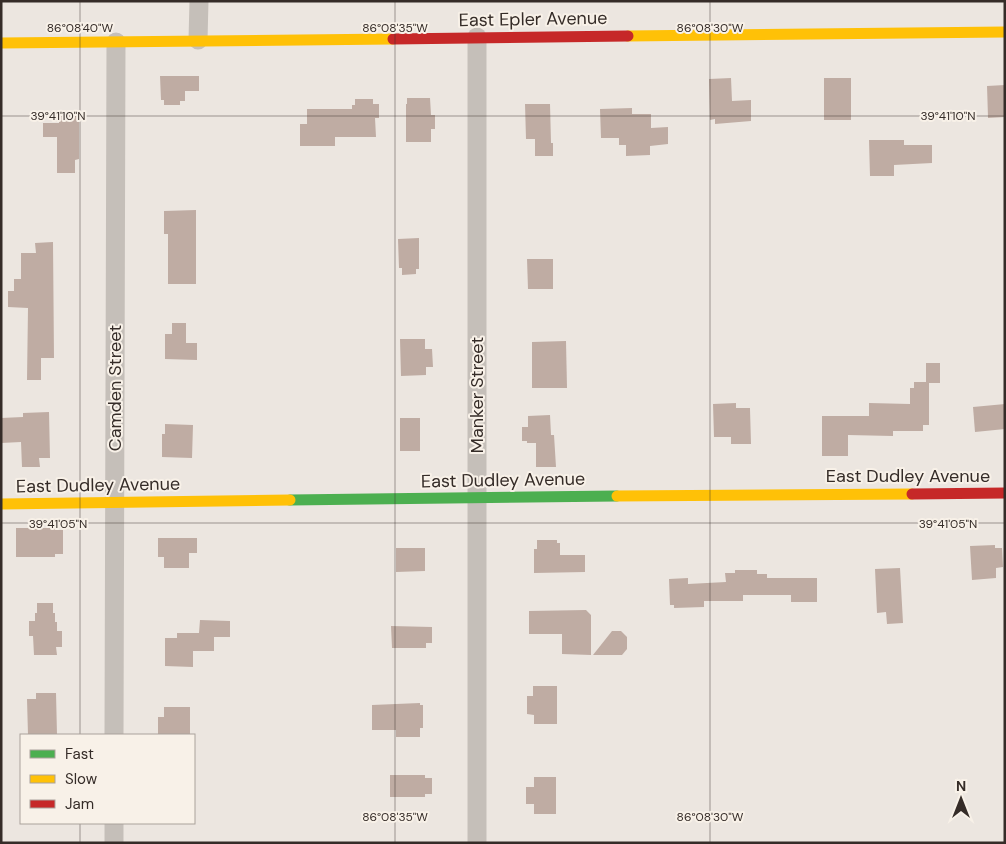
<svg xmlns="http://www.w3.org/2000/svg" width="1006" height="844" font-family="'DM Sans',sans-serif">
<style>
.building{fill:#bfaca3}
.lines{fill:none;stroke-linecap:round;stroke-linejoin:round}
.street{stroke:#c5bfb9;stroke-width:19}
.fast{stroke:#4caf50;stroke-width:11}
.slow{stroke:#ffc107;stroke-width:11}
.jam{stroke:#c62828;stroke-width:11}
.ticks{fill:none;stroke:#352c28;stroke-width:1;stroke-opacity:0.45}
.labels{text-anchor:middle;dominant-baseline:central;stroke-width:4;stroke-linejoin:round;paint-order:stroke}
.street-label{font-size:18px;fill:#352c28;stroke:#f8f1e8}
.ticks-label{font-size:12px;text-anchor:middle;fill:#352c28;stroke:#f8f1e8;stroke-width:4;stroke-linejoin:round;paint-order:stroke}
</style>
<rect width="100%" height="100%" fill="#ece6e0"/>
<g class="building">
<path d="M160,76H199V91H185V101H180V105H164V100H161Z"/>
<path d="M731,78L732,101L751,100V121L715,124V119L710,120L709,79Z"/>
<rect x="824" y="78" width="27" height="42"/>
<path d="M1005,85V117L988,118L987,86Z"/>
<path d="M407,98H430L431,115H435V129H431V142H406V104H407Z"/>
<path d="M355,99H373V104H379V118H375L376,137H335V146H300V124H307V109H352V105H355Z"/>
<path d="M525,104H550L551,143H553V156H535V139H526Z"/>
<path d="M632,108V114H651V128L668,127V144L650,146V155L626,156V145H619V138H601L600,109Z"/>
<path d="M59,115H77V122H79V159L75,160V173H57V137H43V123H59Z"/>
<path d="M869,140H904V145H932V163L894,165V176H870Z"/>
<path d="M196,210V284H168V234H164V211Z"/>
<path d="M419,238V269H416V274L402,275V268H399L398,239Z"/>
<path d="M53,242L54,358H41V380H27L28,308L8,307V291H14V279H21V253H36L35,243Z"/>
<path d="M527,259H553V289H528Z"/>
<path d="M172,323H186V343H197V360L165,359V334H172Z"/>
<path d="M400,339H425V349H432L433,367H426V375L401,376Z"/>
<path d="M566,341L567,388H532V342Z"/>
<path d="M926,363H940V383H929V425H923V431H893V436L848,435V456H822V416H869V403L910,404V388H914V382H926Z"/>
<path d="M736,403V408H750V409L751,444H731V437H714L713,404Z"/>
<path d="M1005,404V429L975,432L973,407Z"/>
<path d="M49,412L50,458H39L40,467H22L21,442L1,443V418L23,417V413Z"/>
<path d="M550,415L551,435H554L556,467H536V443H527V441H522V427H528V416Z"/>
<rect x="400" y="418" width="20" height="33"/>
<path d="M165,424L193,425L192,458L162,457V434H165Z"/>
<path d="M16,528H55V530H63V554H55V557H16Z"/>
<path d="M158,538H197V553H189V568H164V557H158Z"/>
<path d="M537,540H557V543H560V555H585V572L534,573V549H537Z"/>
<path d="M995,545V548H1002L1003,567L996,568V578L972,580L970,546Z"/>
<path d="M396,548H425V571L396,572Z"/>
<path d="M900,568L903,623L887,624L886,612L877,613L875,569Z"/>
<path d="M735,570H757V574H767V578H817V602H791V595H743V601H704V607L674,608V605H670L669,579L688,578V584L726,582L725,573H735Z"/>
<path d="M37,603H53V613H55V622H57V631H62V647H56L57,655H34L33,636H29V621H35V613H37Z"/>
<path d="M586,610L591,615V655L562,654V634H529V611Z"/>
<path d="M200,620L230,621V637H214V651H193V667L165,666V638H177V633H199Z"/>
<path d="M391,626L432,627V643H426V648H392Z"/>
<path d="M612,631H621L627,637V649L622,655H593Z"/>
<path d="M533,686H557V724H534V715L527,714V696H533Z"/>
<path d="M36,693H56L57,735H28L27,699H36Z"/>
<path d="M420,703V705H423V728H420V737H396V730H372V705Z"/>
<path d="M164,707H190V735H158V717H164Z"/>
<path d="M390,775H425V778H432V794H425V797H390Z"/>
<path d="M534,777H556V814H534V804H526V787H534Z"/>
</g>
<g class="lines">
<g class="street">
<path d="M198,40L199,1"/>
<path d="M114,735L116,42"/>
<path d="M114,843V823"/>
<path d="M477,843V37"/>
</g>
<path class="fast" d="M290,500L617,496"/>
<g class="slow">
<path d="M628,36L1005,32"/>
<path d="M1,43L393,39"/>
<path d="M617,496L912,494"/>
<path d="M1,504L290,500"/>
</g>
<g class="jam">
<path d="M393,39L628,36"/>
<path d="M912,494L1005,493"/>
</g>
</g>
<path class="ticks" d="M80,1V735M395,1V843M710,1V843M1,116H1005M1,523H1005M80,823V843"/>
<g class="labels">
<g class="street-label">
<text transform="translate(533 19) rotate(-1)">East Epler Avenue</text>
<text transform="translate(115 388) rotate(-90)">Camden Street</text>
<text transform="translate(477 395) rotate(-90)">Manker Street</text>
<text x="908" y="476">East Dudley Avenue</text>
<text transform="translate(503 480) rotate(-1)">East Dudley Avenue</text>
<text transform="translate(98 485) rotate(-1)">East Dudley Avenue</text>
</g>
</g>
<g class="ticks-label">
<text x="80" y="32">86°08'40"W</text>
<text x="395" y="32">86°08'35"W</text>
<text x="710" y="32">86°08'30"W</text>
<text x="58" y="120">39°41'10"N</text>
<text x="948" y="120">39°41'10"N</text>
<text x="58" y="528">39°41'05"N</text>
<text x="948" y="528">39°41'05"N</text>
<text x="395" y="821">86°08'35"W</text>
<text x="710" y="821">86°08'30"W</text>
</g>
<rect width="1006" height="844" fill="none" stroke="#352c28" stroke-width="5"/>
<rect x="20" y="734" width="175" height="90" fill="#f8f1e8" stroke="#aaa29b"/>
<rect x="30" y="750" width="25" height="8" fill="#4caf50" stroke="#aaa29b"/>
<text x="65" y="759" font-size="15" fill="#352c28">Fast</text>
<rect x="30" y="775" width="25" height="8" fill="#ffc107" stroke="#aaa29b"/>
<text x="65" y="784" font-size="15" fill="#352c28">Slow</text>
<rect x="30" y="800" width="25" height="8" fill="#c62828" stroke="#aaa29b"/>
<text x="65" y="809" font-size="15" fill="#352c28">Jam</text>
<g transform="translate(961 799)" stroke="#f8f1e8" stroke-width="4" paint-order="stroke">
<path d="M0-4L9 19L0 12L-9 19Z" fill="#352c28"/>
<text y="-8" font-size="14" font-weight="bold" text-anchor="middle" fill="#352c28">N</text>
</g>
</svg>
